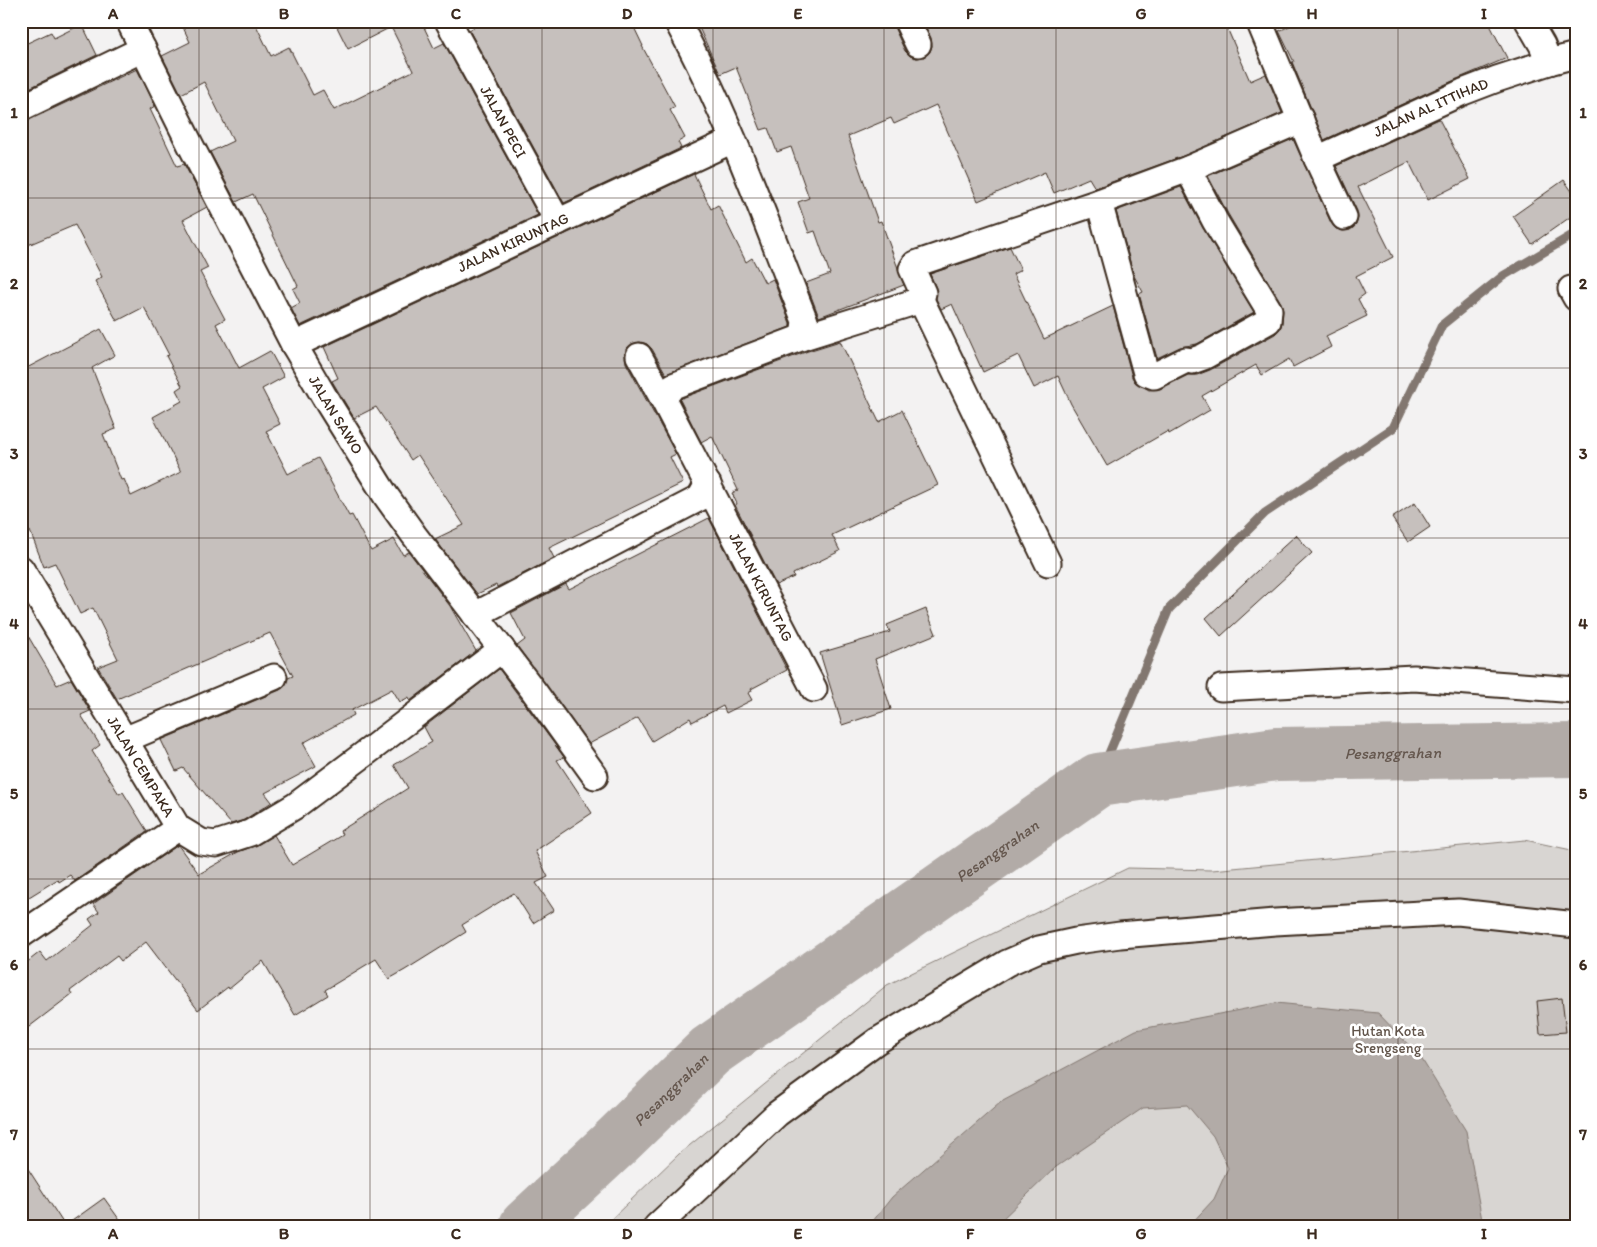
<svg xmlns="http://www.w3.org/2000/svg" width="1597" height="1247" font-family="Itim,sans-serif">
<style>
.green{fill:#d8d5d2;stroke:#8a8078}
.water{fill:#b2aba7;stroke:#827770}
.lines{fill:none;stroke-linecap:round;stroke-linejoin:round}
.stream{stroke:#827770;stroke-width:9}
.river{stroke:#b2aba7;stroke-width:54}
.building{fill:#c6c0bd;stroke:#3b2a1e}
.minor-casing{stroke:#3b2a1e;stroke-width:29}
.minor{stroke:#fff;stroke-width:25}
.grid{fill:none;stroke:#3b2a1e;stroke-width:1;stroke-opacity:0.55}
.labels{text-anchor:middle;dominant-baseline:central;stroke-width:5;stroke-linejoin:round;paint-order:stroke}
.street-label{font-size:15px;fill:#3b2a1e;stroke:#fff}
.park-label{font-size:15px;fill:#62554b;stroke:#fff}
.water-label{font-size:16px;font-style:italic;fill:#65574e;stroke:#fff}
.neatline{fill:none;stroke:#3b2a1e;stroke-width:2}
.grid-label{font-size:16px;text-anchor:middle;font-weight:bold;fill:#3b2a1e}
</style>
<rect width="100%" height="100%" fill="#f3f2f2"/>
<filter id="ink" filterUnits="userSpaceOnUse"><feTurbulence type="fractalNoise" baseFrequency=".02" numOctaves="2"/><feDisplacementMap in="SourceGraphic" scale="10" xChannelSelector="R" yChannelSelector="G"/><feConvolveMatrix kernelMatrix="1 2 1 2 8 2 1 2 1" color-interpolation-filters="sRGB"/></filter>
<g filter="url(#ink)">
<path class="green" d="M1525,840L1576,851V1226H604L679,1154L887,985L1128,868L1212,870Z"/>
<path class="water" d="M1276,1003L1378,1013L1421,1058L1466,1131L1482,1220L1481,1226H1189L1214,1199L1228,1168L1213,1136L1187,1105L1143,1108L1056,1167L995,1226H869L892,1197L1001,1102L1136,1030Z"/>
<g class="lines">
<path class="stream" d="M1098,780L1169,609L1265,513L1393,428L1442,325L1503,276L1576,233"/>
<path class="river" id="s1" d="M526,1226L613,1145L710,1051L1098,780L1276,754L1576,750"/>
</g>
<g class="building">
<path d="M180,21H254L271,56L289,47L313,95L323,90L334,110L413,71L391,27L348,49L334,21H421L434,48L444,43L538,215L300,326L291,308L300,303L293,289L298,286L253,194L236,202L210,152L233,141L204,82L181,94L162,56L190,42Z"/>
<path d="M486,21H631L643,46H642L675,107L670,110L685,138L678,142L681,148L564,203L469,30Z"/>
<path d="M696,21H893L894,27L905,51L910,56L917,58L924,57L930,52L932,46L931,38L923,21H1224L1250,81L1266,74L1282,113L1183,156L1095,188L1089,178L1054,193L1045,172L978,201L936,105L894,124L891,118L848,136L878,222L881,221L904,285L819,317L806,283L830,274L815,231L809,233L798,202L809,198L791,147L777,152L768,128L761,130L736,67L720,74Z"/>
<path d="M1300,21H1488L1507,58L1457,79L1324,140L1292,62H1294L1279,31Z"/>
<path d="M82,24L97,55L21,92V46L51,32L54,38Z"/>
<path d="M137,69L155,106L150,109L177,166L184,164L207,207L183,220L208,268L200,272L225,319L216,324L239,368L270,351L284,377L262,389L280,424L266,431L288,474L318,458L349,516L352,515L371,551L394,539L403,555L409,552L450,606L476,651L410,701L409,697L400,702L392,689L352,710L354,715L303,743L316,766L265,793L272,802L244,820L231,824L183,768L176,771L161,740L280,690L285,686L288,678L293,676L270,633L117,699L98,667L118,659L93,608L80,614L55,563L44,567L30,531L21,534V371L101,329L115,355L92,368L116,429L103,434L121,480L124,479L131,496L181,472L153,417L182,401L176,390L182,386L166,356L169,355L144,307L117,321L95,281L102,277L75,225L21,248V122L27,121Z"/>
<path d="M1439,119L1470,179L1428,200L1409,162L1358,187L1393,257L1356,276L1365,294L1358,299L1367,316L1326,336L1331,347L1293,367L1289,359L1262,375L1256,365L1202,396L1210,410L1169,434L1168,431L1107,466L1071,404L1058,376L1034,388L1018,355L983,372L952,304L941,309L936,299V288L930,274L1010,247L1021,270L1013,274L1044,339L1113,306L1132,377L1135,382L1149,390L1160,389L1188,375H1197L1210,370L1275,334L1280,329L1282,323L1283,311L1281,303L1228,214L1208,176L1293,139L1331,223L1336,229L1343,231L1350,230L1356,225L1358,218L1357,211L1336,166Z"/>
<path d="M694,174L711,209L718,205L746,262L752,258L765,283L773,279L790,323V327L666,374L652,349L647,344L640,342L632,344L626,349L625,355L626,363L676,454L670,457L683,483L549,548L554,558L497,587L496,585L477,594L435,539L464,525L418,455L411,460L376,407L354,418L332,381L338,378L324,347Z"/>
<path d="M1564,180L1576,197V213L1532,244L1513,216Z"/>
<path d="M1181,187L1203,228L1254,312L1197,344L1180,347L1157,358L1139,294L1143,292L1134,276L1116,211Z"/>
<path d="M840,341L879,422L902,410L938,485L832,535L840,551L793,574L794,577L776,585L735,505L737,504L732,493L738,490L712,436L701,442L680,400L682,398L808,351Z"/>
<path d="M1415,503L1430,527L1408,542L1392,518Z"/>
<path d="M709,518L787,670L751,689L752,691L748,693L752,700L726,713L723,706L692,722L690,718L652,741L638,718L589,744L517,646L525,640L511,613L566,584L569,589Z"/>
<path d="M1296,535L1312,553L1221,636L1206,618Z"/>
<path d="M926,609L936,634L875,659L891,709L842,725L820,653L890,632L887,625Z"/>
<path d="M21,624L57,685L71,679L90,711L81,715L100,745L92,751L119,794L123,792L147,831L75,881L70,875L59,882L58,879L21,902Z"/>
<path d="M499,669L564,757L557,760L592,813L535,851L548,877L536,883L554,910L533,923L514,893L462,925L466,932L405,970L389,979L376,959L325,990L328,995L295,1015L263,961L229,989L228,987L198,1010L146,942L121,961L117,956L70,991L72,994L21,1033V967L40,952L47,961L93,925L89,919L99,912L93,904L178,845L199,874L238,852L257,845L274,835L292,865L342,835L340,831L408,788L394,765L432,742L424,727Z"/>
<path d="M1562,998L1566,1032L1540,1034L1537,1001Z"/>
<path d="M21,1158L65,1226H21Z"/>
<path d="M104,1198L124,1226H65Z"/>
</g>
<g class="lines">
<g class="minor-casing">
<g id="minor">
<path id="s2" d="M129,21L190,144L294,345L328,403L386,496L414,535L533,690L595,776"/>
<path id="s3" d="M448,21L558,222"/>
<path id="s4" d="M677,21C729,117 765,220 805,321L803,337L673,386L663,399L814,689"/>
<path d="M907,21L918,44"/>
<path d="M1259,21L1317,159L1344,217"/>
<path d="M1528,21L1542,45L1549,62L1576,55"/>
<path d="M21,108L143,49"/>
<path id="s5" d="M1317,159L1463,92L1497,79L1549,62"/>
<path d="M1099,202L1146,373L1154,376L1186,360L1192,361L1203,357L1268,321L1269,310L1215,221L1188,169"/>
<path d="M1571,289L1576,298"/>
<path d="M921,300L1048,563"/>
<path d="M803,337L921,300L923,293L912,269L915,264L1099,202L1188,169L1301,120"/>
<path id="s6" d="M294,345L733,140"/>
<path d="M639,356L663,399"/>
<path id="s7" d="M21,569L178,828L201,842L216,844L250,833L295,806L375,746L502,649"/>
<path d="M475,615L700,498L708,484"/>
<path d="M1221,688L1414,678L1576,690"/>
<path d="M124,740L274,677"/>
<path d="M21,935L178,828"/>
<path d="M657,1226L777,1114L877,1041L1007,963L1039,949L1076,941L1120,935L1275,922L1458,912L1576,925"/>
</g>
</g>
<use href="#minor" class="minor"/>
</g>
</g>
<path class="grid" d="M199,21V1226M370,21V1226M542,21V1226M713,21V1226M884,21V1226M1056,21V1226M1227,21V1226M1398,21V1226M21,198H1576M21,368H1576M21,538H1576M21,709H1576M21,879H1576M21,1049H1576"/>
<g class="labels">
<g class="street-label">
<text stroke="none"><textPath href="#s5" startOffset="125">JALAN AL ITTIHAD</textPath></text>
<text stroke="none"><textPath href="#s3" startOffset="115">JALAN PECI</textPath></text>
<text stroke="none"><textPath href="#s6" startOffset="242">JALAN KIRUNTAG</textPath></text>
<text stroke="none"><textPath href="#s2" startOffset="445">JALAN SAWO</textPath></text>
<text stroke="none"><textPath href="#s4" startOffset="710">JALAN KIRUNTAG</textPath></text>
<text stroke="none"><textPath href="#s7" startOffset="231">JALAN CEMPAKA</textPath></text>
</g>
<g class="park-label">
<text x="1388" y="1031">Hutan Kota<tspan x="1388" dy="17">Srengseng</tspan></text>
</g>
<g class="water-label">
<text stroke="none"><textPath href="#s1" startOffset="1024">Pesanggrahan</textPath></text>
<text stroke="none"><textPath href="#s1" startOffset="604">Pesanggrahan</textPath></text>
<text stroke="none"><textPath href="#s1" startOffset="199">Pesanggrahan</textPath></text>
</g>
</g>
<rect width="1597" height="1247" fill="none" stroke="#fff" stroke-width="55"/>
<rect x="28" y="28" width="1542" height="1192" class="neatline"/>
<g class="grid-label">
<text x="113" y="19">A</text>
<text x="284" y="19">B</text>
<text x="456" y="19">C</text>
<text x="627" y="19">D</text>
<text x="798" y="19">E</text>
<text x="970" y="19">F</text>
<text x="1141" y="19">G</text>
<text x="1312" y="19">H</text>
<text x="1484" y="19">I</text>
<text x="14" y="118">1</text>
<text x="1583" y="118">1</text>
<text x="14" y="289">2</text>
<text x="1583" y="289">2</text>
<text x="14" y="459">3</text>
<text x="1583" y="459">3</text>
<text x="14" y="629">4</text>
<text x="1583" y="629">4</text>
<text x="14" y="799">5</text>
<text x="1583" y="799">5</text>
<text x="14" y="970">6</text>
<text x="1583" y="970">6</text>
<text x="14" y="1140">7</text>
<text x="1583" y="1140">7</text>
<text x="113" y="1239">A</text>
<text x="284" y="1239">B</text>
<text x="456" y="1239">C</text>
<text x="627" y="1239">D</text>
<text x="798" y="1239">E</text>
<text x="970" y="1239">F</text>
<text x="1141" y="1239">G</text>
<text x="1312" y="1239">H</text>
<text x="1484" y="1239">I</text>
</g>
</svg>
